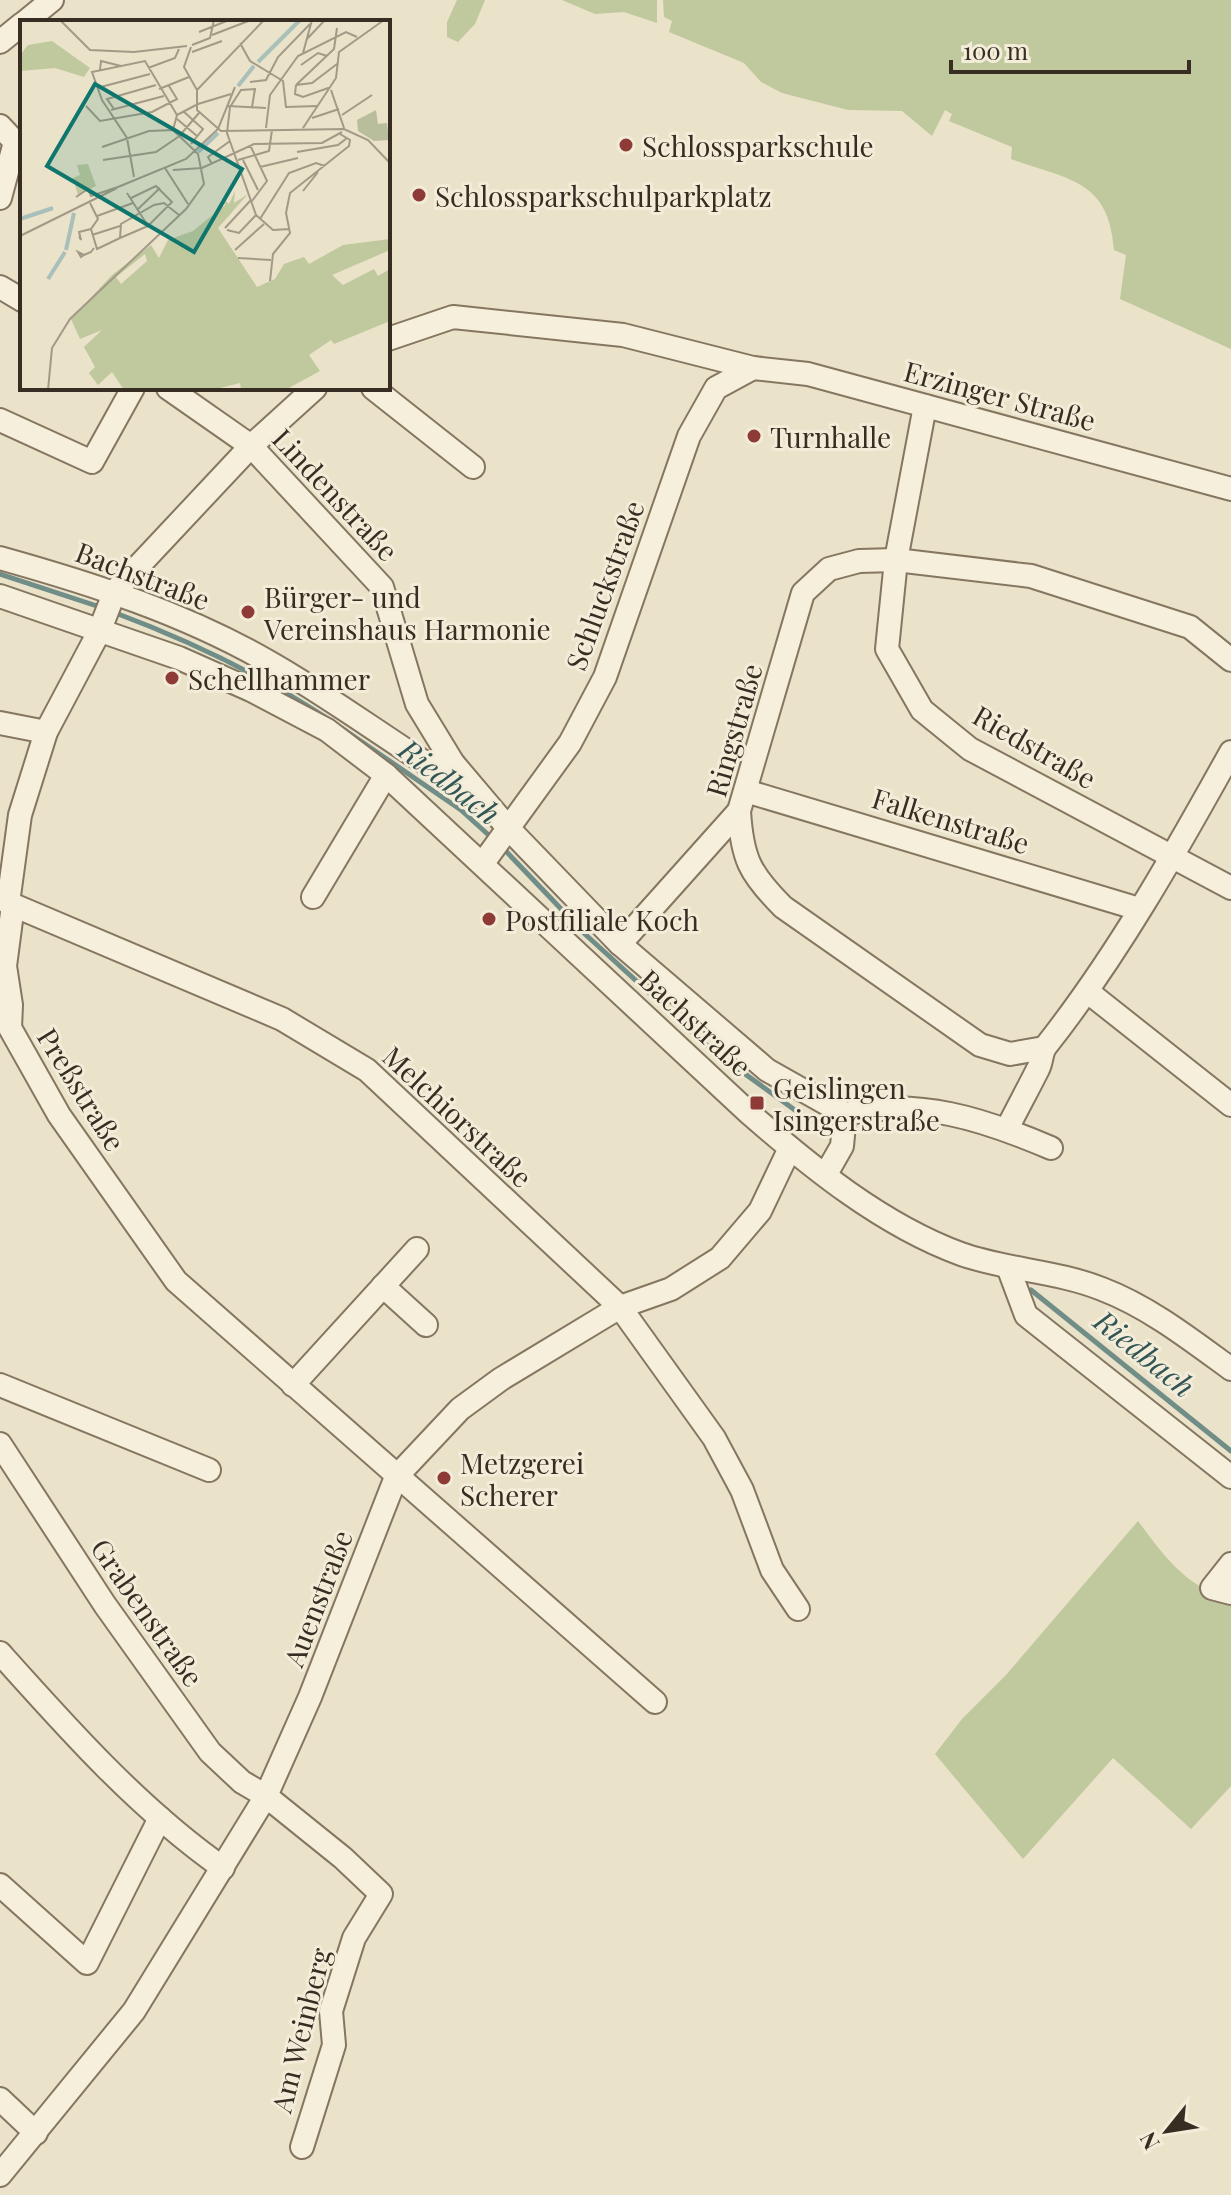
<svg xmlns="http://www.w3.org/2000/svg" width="1231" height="2195" font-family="'Playfair Display',serif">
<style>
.green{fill:#c0c89e}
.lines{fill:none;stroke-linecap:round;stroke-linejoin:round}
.stream{stroke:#718d87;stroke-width:5}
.minor-casing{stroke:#857660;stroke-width:26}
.minor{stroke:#f6efdc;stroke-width:22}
.poi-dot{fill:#8e3a36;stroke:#f2ecd8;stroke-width:3}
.labels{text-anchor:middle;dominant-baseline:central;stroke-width:6;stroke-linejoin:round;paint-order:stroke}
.poi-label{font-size:28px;fill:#372d22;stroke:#f2ecd8;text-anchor:start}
.street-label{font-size:28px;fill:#372d22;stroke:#f2ecd8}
.water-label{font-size:30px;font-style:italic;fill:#325555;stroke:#f2ecd8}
.inset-river{fill:none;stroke:#a9bfba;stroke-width:4}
.inset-road{fill:none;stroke:#a29a86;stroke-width:2}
.view{fill:#0f766e;fill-opacity:0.15;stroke:#0f766e;stroke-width:4}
.inset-edge{fill:none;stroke:#372d22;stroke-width:4}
</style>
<rect width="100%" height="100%" fill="#eae2c9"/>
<g class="green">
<path d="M457,0H485L475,24L458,42L447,37V22Z"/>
<path d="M562,0H657V23L624,12L595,14Z"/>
<path d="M663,0H1231V349L1120,299L1126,255L1114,250C1109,179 1068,180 1011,159L1012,147L949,121L952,114L945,110L932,136L902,111L848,110L782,93L761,82L744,63L669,32L672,21L664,17Z"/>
<path d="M1138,1521C1167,1560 1184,1584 1231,1601V1786L1191,1829L1113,1758L1023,1859L935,1754L962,1719L1006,1675Z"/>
</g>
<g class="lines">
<g class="stream">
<path d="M0,574L103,608"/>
<path d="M113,612C188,640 258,673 325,717"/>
<path d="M343,729L461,810L493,839"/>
<path d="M501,846L586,935L712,1050L810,1121"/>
<path d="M1031,1290L1231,1451"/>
</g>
<g class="minor-casing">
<g id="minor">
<path d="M25,22L52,0"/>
<path d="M0,42L22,24"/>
<path d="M0,126L15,142L0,198"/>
<path d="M0,287L22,300"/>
<path d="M388,339L453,317L623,335L753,368L808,374L1231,489"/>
<path d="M168,388L251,446L382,587L417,704L453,763L508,828L620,944L767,1070L845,1114L842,1146L826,1174"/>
<path d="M315,388L251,446L115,591L99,632L46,732L20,815L8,903L13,905L5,966L11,1005L10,1028L59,1115L176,1281L655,1702"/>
<path d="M373,388L473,467"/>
<path d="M925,406L896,560L887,649L922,710L970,749L1231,888"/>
<path d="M0,420L92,462L133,388"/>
<path d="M0,558C93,584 183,613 267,661C322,692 374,730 427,764L453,763"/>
<path d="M0,596L179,658L251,690L327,730L386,775L749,1113C811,1167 882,1225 961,1254C1006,1270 1057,1271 1102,1289C1149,1307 1190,1339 1231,1369"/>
<path d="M0,723L46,732"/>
<path d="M746,791L1139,909"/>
<path d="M483,863L570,743L605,677L689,436L716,388L753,368"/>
<path d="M313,897L386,775"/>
<path d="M13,905L282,1019L367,1070L620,1307L714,1438L742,1490L772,1570L798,1609"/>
<path d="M620,944L739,811"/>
<path d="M1088,992L1231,1105"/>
<path d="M1044,1048L1010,1054L980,1045L783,907C750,874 742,859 739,811L803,593L829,569L859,561L896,560L1031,576L1190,627L1231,660"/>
<path d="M845,1114C919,1098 983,1119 1051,1148"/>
<path d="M1007,1129C1017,1109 1028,1089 1038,1069C1042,1062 1041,1052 1046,1046C1117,956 1175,853 1231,752"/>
<path d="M1008,1267L1026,1315L1231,1477"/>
<path d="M383,1286L426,1325"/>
<path d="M0,1385L209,1470"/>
<path d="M293,1385L417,1249"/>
<path d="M0,1444L105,1605L210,1752L242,1782L266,1796L343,1858L381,1894L354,1938L331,2011L334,2045L302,2147"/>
<path d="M1231,1564L1212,1588L1231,1593"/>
<path d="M0,1653C68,1729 139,1809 223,1868"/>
<path d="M0,1885L87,1963L160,1818"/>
<path d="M0,2099L36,2133"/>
<path d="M0,2175L134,2011L266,1796L310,1697L396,1477L460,1409L501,1379L620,1307L671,1289L720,1258L760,1211L790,1148"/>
</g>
</g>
<use href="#minor" class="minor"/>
</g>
<g class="poi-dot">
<circle cx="626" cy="145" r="8"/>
<circle cx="419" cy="195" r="8"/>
<circle cx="754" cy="436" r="8"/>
<circle cx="248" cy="612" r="8"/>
<circle cx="172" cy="678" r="8"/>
<circle cx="489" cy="919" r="8"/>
<rect x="749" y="1095" width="16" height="16" rx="4"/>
<circle cx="444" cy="1478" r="8"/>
</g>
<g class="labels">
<g class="poi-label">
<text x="642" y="145">Schlossparkschule</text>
<text x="435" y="195">Schlossparkschulparkplatz</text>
<text x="770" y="436">Turnhalle</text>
<text x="264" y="596">Bürger- und<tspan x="264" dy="32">Vereinshaus Harmonie</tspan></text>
<text x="188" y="678">Schellhammer</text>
<text x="505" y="919">Postfiliale Koch</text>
<text x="773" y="1087">Geislingen<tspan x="773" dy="32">Isingerstraße</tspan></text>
<text x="460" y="1462">Metzgerei<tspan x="460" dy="32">Scherer</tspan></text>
</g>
<g class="street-label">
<text transform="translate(1000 395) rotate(15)">Erzinger Straße</text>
<text transform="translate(336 494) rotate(47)">Lindenstraße</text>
<text transform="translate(143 575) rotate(21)">Bachstraße</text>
<text transform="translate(604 585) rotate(-70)">Schluckstraße</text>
<text transform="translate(733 730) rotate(-74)">Ringstraße</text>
<text transform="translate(1035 746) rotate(30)">Riedstraße</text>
<text transform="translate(951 820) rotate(17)">Falkenstraße</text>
<text transform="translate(696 1022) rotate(43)">Bachstraße</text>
<text transform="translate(82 1089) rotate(58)">Preßstraße</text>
<text transform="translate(458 1116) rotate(43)">Melchiorstraße</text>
<text transform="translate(317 1598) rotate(-69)">Auenstraße</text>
<text transform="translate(148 1612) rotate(55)">Grabenstraße</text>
<text transform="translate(300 2030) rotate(-76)">Am Weinberg</text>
</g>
<g class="water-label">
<text transform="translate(450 781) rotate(38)">Riedbach</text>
<text transform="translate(1145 1353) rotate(39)">Riedbach</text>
</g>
</g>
<g transform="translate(20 20)">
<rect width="370" height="370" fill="#eae2c9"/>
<path d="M32,21L70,48L64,57L35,48L0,51V35L8,25ZM68,144L76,166L58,175L53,158L60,155L57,145ZM215,171L214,183L228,174L198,208L237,267L255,259L264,244L284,237L289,244L323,225L370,219V230L312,255L323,265L354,249L358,256L370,249V301L314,324L311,320L289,335L300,351L265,370H221L220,363L192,370H104L92,352L78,365L69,353L75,347L64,327L82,310L60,319L51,299L92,255L131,225L139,238L148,220L173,211L205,185L202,178L209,184ZM125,234L127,241L101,264L96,257Z" fill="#c0c89e" fill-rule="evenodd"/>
<path d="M356,90L358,104L367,103L369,120L354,121L338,111L337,100Z" fill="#b8be9c"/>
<path class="inset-river" d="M238,42L280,0M218,66L234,46M178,132L198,113M0,199L33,188M46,230L54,193M28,259L45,232"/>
<path class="inset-road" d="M40,0L70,30L114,32L167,26M179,12L209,0M192,15L231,0M286,20L305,0M220,23L230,41L263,61L266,87L297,86M172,25L190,18L194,0M171,27L164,47L177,70V90L201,111L324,109L348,120L370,143M172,32L202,21M283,33L292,0M281,45L298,33L307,36M128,48L155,38L159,29M80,50L81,41L101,46M230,62L246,60L258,37L290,4M276,65L314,29L317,8M276,65L275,74L283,77L311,67M276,65L292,63L317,44M77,68L130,54M139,69L169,57M177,70L244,0M311,70L324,108M178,84L211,74M66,86L80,101L132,92L157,79L149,66M208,86L246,88M232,87L235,69L221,70L210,87L207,113L236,195L253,210L270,209M94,89L87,79L136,65M91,90L144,76M163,91L183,109L171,124M322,95L352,75M292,98L319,89M157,99L177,116M246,108L250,75L278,36L326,12L337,17M283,108L316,58L319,32L364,0M153,110L157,95L176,85M161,114L179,93M230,125L247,161L232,181M277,132L318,125L327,118M83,140L136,132L161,115M218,140L249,131L252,110M223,140L238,170M192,144L188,137L210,121M240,147L278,138M145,148L168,184M153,150L182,148L234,124L302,123L322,112M114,157L107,118L82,80L72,52L125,41L157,95M283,171L298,152M107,173L128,206L152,182L136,166L111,178M56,177L68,169L71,176L98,167L166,139L198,109L215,67M70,183L78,199L71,209L77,229L100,218L101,204L134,185L144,183L159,195M117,190L140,168M77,196L113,183M240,199L269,153L296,143L305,146M205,208L231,180M207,210L219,213L236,195M72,215L100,206M0,216L97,168M59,216L61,220L59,212L71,209M100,218L128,206M215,230L244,204M64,235L58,232L61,237L64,235L71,232L74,228M218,238L251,240M250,261L253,234L270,213L266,193L270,173L329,126L330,120L320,114M28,370L32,328L50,299L166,189L184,164L178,134L153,110L129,111L82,127"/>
<path class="view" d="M75,64L222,149L174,232L27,146Z"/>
<rect width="370" height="370" class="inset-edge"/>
</g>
<g transform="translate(1167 2131) rotate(240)" stroke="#f2ecd8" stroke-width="6" paint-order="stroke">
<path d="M0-6L14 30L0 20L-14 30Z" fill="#372d22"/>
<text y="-12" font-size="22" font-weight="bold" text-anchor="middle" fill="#372d22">N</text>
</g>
<path d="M951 60v12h238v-12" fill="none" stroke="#372d22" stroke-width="4"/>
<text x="963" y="60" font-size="24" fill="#372d22" stroke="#f2ecd8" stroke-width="6" paint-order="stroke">100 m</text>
</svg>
